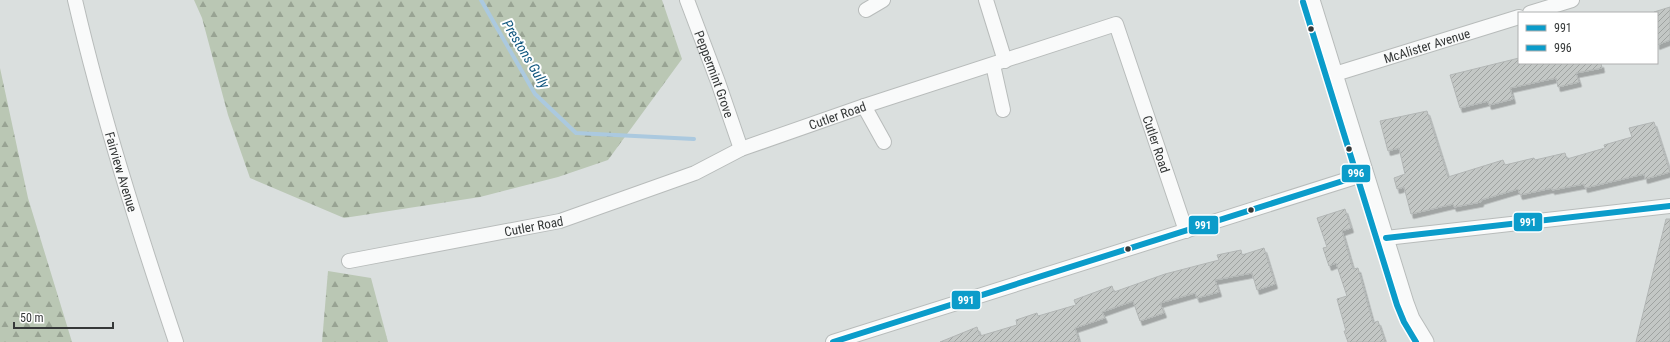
<svg xmlns="http://www.w3.org/2000/svg" width="1670" height="342" font-family="'Roboto Condensed',sans-serif">
<style>
.forest{fill:url(#forest-firs)}
.lines{fill:none;stroke-linecap:round;stroke-linejoin:round}
.stream{stroke:#abc9df;stroke-width:4}
.building{fill:url(#building-hatch);stroke:#b2b6b5;filter:url(#shadow)}
.minor-casing{stroke:#b8bcbb;stroke-width:16}
.tertiary-casing{stroke:#b8bcbb;stroke-width:19}
.minor{stroke:#f9fafa;stroke-width:14}
.tertiary{stroke:#f9fafa;stroke-width:17}
.bus-1-casing{stroke:#fff;stroke-width:9}
.bus-2-casing{stroke:#fff;stroke-width:9}
.bus-1{stroke:#0b9cca;stroke-width:6}
.bus-2{stroke:#0b9cca;stroke-width:6}
.bus-dot{fill:#353838;stroke:#fff;stroke-width:1.5}
.labels{text-anchor:middle;dominant-baseline:central;stroke-width:4;stroke-linejoin:round;paint-order:stroke}
.street-label{font-size:13px;fill:#353838;stroke:#fff}
.water-label{font-size:14px;font-style:italic;fill:#11577f;stroke:#fff}
.line-badge{stroke:#fff;stroke-width:1.5}
.badge-label{font-size:11px;text-anchor:middle;font-weight:bold;fill:#fff}
</style>
<defs>
<pattern id="forest-firs" width="22" height="20" patternUnits="userSpaceOnUse"><rect width="22" height="20" fill="#bac7b4"/><path d="M5 1l3.5 6h-7zM16 11l3.5 6h-7z" fill="#98a393"/></pattern>
<pattern id="building-hatch" width="6" height="6" patternUnits="userSpaceOnUse"><rect width="6" height="6" fill="#c3c7c5"/><path d="M-1 1l2-2M0 6l6-6M5 7l2-2" fill="none" stroke="#9fa3a1"/></pattern>
<filter id="shadow"><feDropShadow dx="2.5" dy="4.5" stdDeviation="0" flood-color="#0004"/></filter>
</defs>
<rect width="100%" height="100%" fill="#dadfde"/>
<g class="forest">
<path d="M194,0H662L682,59L608,160L558,177L480,197L344,218L250,178L228,115L202,18Z"/>
<path d="M0,68L28,198L72,342H0Z"/>
<path d="M328,271L371,278L388,342H322Z"/>
</g>
<g class="lines">
<path class="stream" d="M481,0L535,94L576,133L694,139"/>
</g>
<g class="building">
<path d="M1670,7V40L1657,45V13L1654,12Z"/>
<path d="M1519,58V63H1601L1602,68L1576,73L1579,82L1558,87L1556,78L1510,88L1513,99L1489,105L1488,101L1460,108L1450,75Z"/>
<path d="M1427,111L1448,177L1503,160L1505,165L1534,158L1535,160L1565,153L1567,159L1605,148L1604,145L1632,137L1629,128L1654,122L1670,172L1645,179L1644,174L1585,188L1584,184L1552,190V188L1520,195L1518,189L1481,200V202L1454,207L1453,204L1411,214L1404,187L1397,189L1394,178L1405,174L1399,148L1388,151L1380,121Z"/>
<path d="M1345,209L1351,228L1342,231L1353,269L1358,268L1373,323L1378,321L1385,342H1348L1344,331H1346L1337,299L1347,296L1336,263L1329,266L1323,248L1327,247L1317,218Z"/>
<path d="M1666,219H1670V342H1636Z"/>
<path d="M1264,248L1275,284L1257,290L1252,273L1215,280L1219,292L1197,298L1195,293L1160,303L1164,313L1140,321L1133,301L1102,312L1105,318L1075,328L1079,342H940L977,327L980,336L1017,325L1016,320L1037,313L1038,316L1076,305L1074,300L1112,286L1114,292L1165,274L1219,260L1217,255L1241,250L1242,255Z"/>
</g>
<g class="lines">
<g class="minor-casing">
<g id="minor">
<path id="s1" d="M75,0C102,116 138,229 176,342"/>
<path id="s2" d="M687,0L718,82L741,149"/>
<path d="M986,0L1005,61"/>
<path d="M866,10L883,0"/>
<path d="M1530,13L1572,0"/>
<path d="M993,65L1003,110"/>
<path id="s3" d="M1335,74L1519,17"/>
<path d="M864,106L884,142"/>
<path d="M1386,238L1670,206"/>
<path id="s4" d="M349,261L560,221L695,173L741,149L864,106L1116,24L1186,231"/>
<path d="M833,342L1365,174"/>
</g>
</g>
<g class="tertiary-casing">
<path id="tertiary" d="M1311,0L1405,303L1411,319L1425,342"/>
</g>
<use href="#minor" class="minor"/>
<use href="#tertiary" class="tertiary"/>
<g class="bus-1-casing">
<g id="bus-1">
<path d="M1386,238L1670,206"/>
<path d="M833,342L1365,174"/>
</g>
</g>
<g class="bus-2-casing">
<path id="bus-2" d="M1303,2L1397,305L1404,322L1416,342"/>
</g>
<use href="#bus-1" class="bus-1"/>
<use href="#bus-2" class="bus-2"/>
</g>
<g class="bus-dot">
<circle cx="1311" cy="29" r="3.5"/>
<circle cx="1349" cy="149" r="3.5"/>
<circle cx="1251" cy="210" r="3.5"/>
<circle cx="1128" cy="249" r="3.5"/>
</g>
<g class="labels">
<g class="street-label">
<text stroke="none"><textPath href="#s3" startOffset="96">McAlister Avenue</textPath></text>
<text stroke="none"><textPath href="#s2" startOffset="79">Peppermint Grove</textPath></text>
<text stroke="none"><textPath href="#s4" startOffset="512">Cutler Road</textPath></text>
<text stroke="none"><textPath href="#s4" startOffset="932">Cutler Road</textPath></text>
<text stroke="none"><textPath href="#s1" startOffset="178">Fairview Avenue</textPath></text>
<text stroke="none"><textPath href="#s4" startOffset="188">Cutler Road</textPath></text>
</g>
<g class="water-label">
<text transform="translate(526 54) rotate(59)">Prestons Gully</text>
</g>
</g>
<g class="line-badge">
<rect x="1341" y="164" width="30" height="19" rx="4" fill="#0b9cca"/>
<rect x="1513" y="212" width="30" height="20" rx="4" fill="#0b9cca"/>
<rect x="1188" y="215" width="31" height="20" rx="4" fill="#0b9cca"/>
<rect x="951" y="290" width="30" height="20" rx="4" fill="#0b9cca"/>
</g>
<g class="badge-label">
<text x="1356" y="177">996</text>
<text x="1528" y="226">991</text>
<text x="1203" y="229">991</text>
<text x="966" y="304">991</text>
</g>
<rect x="1518" y="12" width="140" height="52" fill="#ffffff" stroke="#aeafaf"/>
<rect x="1526" y="25" width="20" height="6" fill="#0b9cca" stroke="#aeafaf"/>
<text x="1554" y="32" font-size="12" fill="#353838">991</text>
<rect x="1526" y="45" width="20" height="6" fill="#0b9cca" stroke="#aeafaf"/>
<text x="1554" y="52" font-size="12" fill="#353838">996</text>
<path d="M14 322v6h99v-6" fill="none" stroke="#353838" stroke-width="2"/>
<text x="20" y="322" font-size="12" fill="#353838" stroke="#ffffff" stroke-width="3" paint-order="stroke">50 m</text>
</svg>
